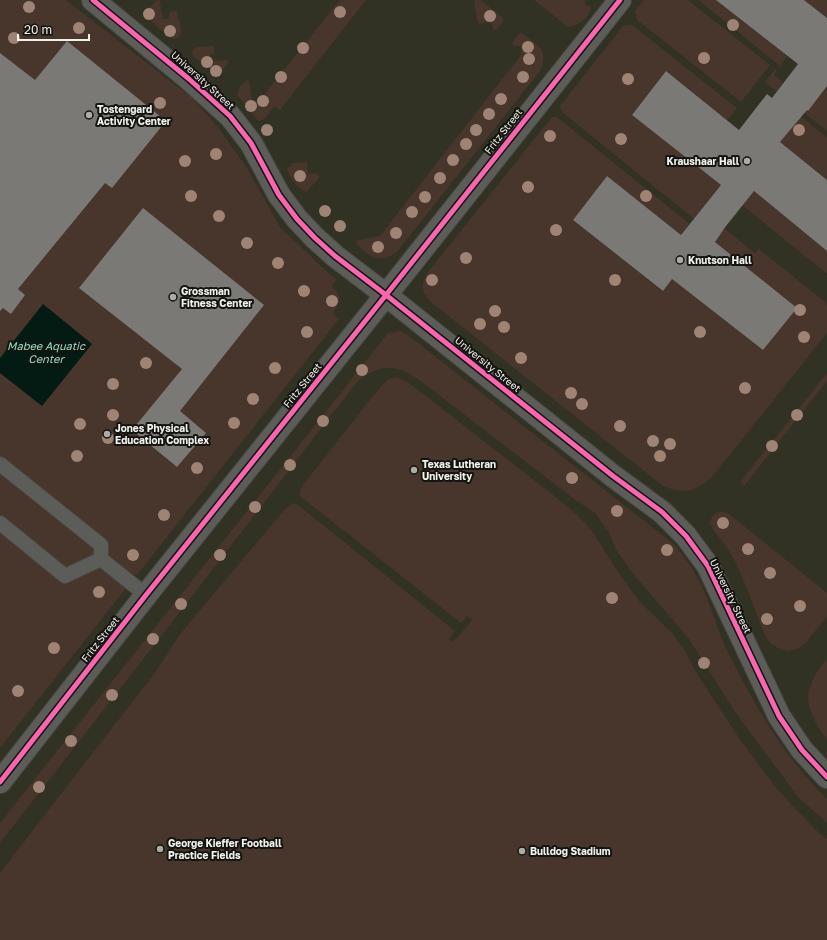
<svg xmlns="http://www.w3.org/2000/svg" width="827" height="940" font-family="'Golos Text',sans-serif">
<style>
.built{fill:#313124}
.green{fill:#48352c}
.water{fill:#041b13}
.building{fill:#7a7976}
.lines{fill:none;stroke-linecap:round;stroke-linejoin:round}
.service-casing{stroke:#484843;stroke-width:16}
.minor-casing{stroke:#484843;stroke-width:24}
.service{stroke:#5c5c59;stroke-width:14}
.minor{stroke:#5c5c59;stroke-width:22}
.cycleway-casing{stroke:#141410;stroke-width:8}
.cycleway{stroke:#f766af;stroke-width:5}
.tree{fill:#9f8475}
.poi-dot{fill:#acaca7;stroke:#141410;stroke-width:1.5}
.labels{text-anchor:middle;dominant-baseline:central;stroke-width:4;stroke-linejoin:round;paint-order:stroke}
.street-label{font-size:10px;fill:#f2f2ed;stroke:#141410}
.poi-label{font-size:10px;font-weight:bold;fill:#f2f2ed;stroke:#141410;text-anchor:start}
.water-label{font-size:11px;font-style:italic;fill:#97ddc3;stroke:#141410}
</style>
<rect width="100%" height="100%" fill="#2a2a25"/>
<rect class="built" x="0" y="0" width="827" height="940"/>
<g class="green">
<path d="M0,0H66L192,98L218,127L247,168L280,227L323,268L337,280L332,286C343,297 340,302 333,314L339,319L137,575C129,573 120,567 115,560L108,568L127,587L0,748Z"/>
<path d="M158,0L160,1V3L163,19L169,18V12L177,11L182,33C180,36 178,39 174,39C170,39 150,20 146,16C146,10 152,5 156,1Z"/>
<path d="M340,0H366L280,110L275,106L263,120L258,121L238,96C236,89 242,84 247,80H249L252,101H259Z"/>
<path d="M475,0H480L502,17L504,19C502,23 498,29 494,31L493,29L491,22L478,24L474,2Z"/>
<path d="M534,0H585V5L591,6C588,20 581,24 568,27Z"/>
<path d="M644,0H688L770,65L741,102L637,20L635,11Z"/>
<path d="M698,0H723L721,3L787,56L780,66Z"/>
<path d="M804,0H827V18Z"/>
<path d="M632,25L737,108L727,120L666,71L632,115L721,185L694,219L562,112L560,106L623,26Z"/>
<path d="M520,33H522C539,47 549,48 540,71L397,252C382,264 367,257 356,243L358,240L380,236L521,55V46H514L512,44L513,41Z"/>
<path d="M214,46V54H210L211,61L225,60L229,61L221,73L217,74L194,57L192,54L193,49L196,47Z"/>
<path d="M775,69L777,71L774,75L783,82L779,88L807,111L827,86V131L765,82Z"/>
<path d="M799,115L827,137V180L780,142L799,120L796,118Z"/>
<path d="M552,117H557L690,224L681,235L607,176L573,220L662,291L672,279L763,350L797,308L714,241L724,228L755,253L759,249L824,301L827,305V333L712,477C695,492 685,495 663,486L432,303C421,291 420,286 428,272Z"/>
<path d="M307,162L308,174L318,173L319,178L307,192C299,191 289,177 287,169L293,163Z"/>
<path d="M754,191L821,246L827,239V274L742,205Z"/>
<path d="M400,331L408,335L675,545C684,557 693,568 699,580C710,602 716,626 726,648C753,703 783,756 827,799V823L798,797L735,712L689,639L630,570L617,551L609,533L595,513L574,499L423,383C417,379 411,374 404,371C385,364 372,370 357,382L176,617L0,843V823L388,333Z"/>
<path d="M827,373V381L744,486L740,482Z"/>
<path d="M396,377L406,381L417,389L557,498L577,515L589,527L600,543L616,569L640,602L672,633L685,651L699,677L741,741L777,789L818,832L827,839V940H0V873L43,817L154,674L181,633L285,509L293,503L297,504L455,631L449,639L453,642L472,620L467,616L461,623L301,497L299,494L303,485L372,397L388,379Z"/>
<path d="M719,512H724L729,514L826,592L827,594V616L806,643L798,649L787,651L778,648L770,643L765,635C754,608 745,580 731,554C725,544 716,535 710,524C711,517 713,514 719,512Z"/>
<path d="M827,658V740C818,729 808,711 808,697C807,694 809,690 810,688C813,676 820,667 827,658Z"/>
</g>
<path class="water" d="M43,304L92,344L42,406L0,373V358Z"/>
<g class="building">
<path d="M716,0H804L827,18V86L808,111L807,110L780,142L827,180V251L754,191L726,226L715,242L797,308L763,350L672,279L663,291L573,220L607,176L681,235L721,185L632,115L666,71L739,130L767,94L772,98L798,64Z"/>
<path d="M67,41L166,121L112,188L105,183L18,289L25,295L11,314L3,308L0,311V53L35,80Z"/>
<path d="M143,208L264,305L180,411L206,433L177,467L132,430L182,369L79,288Z"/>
</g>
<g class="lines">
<g class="service-casing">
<g id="service">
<path d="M0,464L101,545V559L146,595"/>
<path d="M0,523L65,576L101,559"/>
</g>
</g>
<g class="minor-casing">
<g id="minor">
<path d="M93,0L189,79L230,116L251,143L279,195L297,219L315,238L335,256L386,295L613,476L662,512L686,536L708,566L779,716L802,750L827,777"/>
<path d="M0,782L146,595L386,295L620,0"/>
</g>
</g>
<use href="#service" class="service"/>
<use href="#minor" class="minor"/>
<g class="cycleway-casing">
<g id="cycleway">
<path d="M93,0L189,79L230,116L251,143L279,195L297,219L315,238L335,256L386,295L613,476L662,512L686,536L708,566L779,716L802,750L827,777"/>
<path d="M0,782L146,595L386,295L620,0"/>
</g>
</g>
<use href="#cycleway" class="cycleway"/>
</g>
<g class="tree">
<circle cx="29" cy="7" r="6"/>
<circle cx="340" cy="12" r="6"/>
<circle cx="149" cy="14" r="6"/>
<circle cx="490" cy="16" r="6"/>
<circle cx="733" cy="25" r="6"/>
<circle cx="79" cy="28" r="6"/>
<circle cx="170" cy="31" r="6"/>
<circle cx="14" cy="38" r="6"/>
<circle cx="528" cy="47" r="6"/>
<circle cx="303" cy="48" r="6"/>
<circle cx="704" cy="58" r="6"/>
<circle cx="529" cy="59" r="6"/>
<circle cx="207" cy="62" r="6"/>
<circle cx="216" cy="71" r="6"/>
<circle cx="281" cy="77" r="6"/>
<circle cx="523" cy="77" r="6"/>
<circle cx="628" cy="79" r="6"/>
<circle cx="501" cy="99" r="6"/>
<circle cx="263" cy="101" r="6"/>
<circle cx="160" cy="103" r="6"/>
<circle cx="251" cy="106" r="6"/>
<circle cx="489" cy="114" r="6"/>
<circle cx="267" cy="130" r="6"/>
<circle cx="476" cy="130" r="6"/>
<circle cx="799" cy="130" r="6"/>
<circle cx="550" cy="136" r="6"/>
<circle cx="621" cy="139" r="6"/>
<circle cx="466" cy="144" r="6"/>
<circle cx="216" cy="154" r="6"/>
<circle cx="453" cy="160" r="6"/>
<circle cx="185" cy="161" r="6"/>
<circle cx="300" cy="176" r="6"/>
<circle cx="440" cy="178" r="6"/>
<circle cx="528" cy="187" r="6"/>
<circle cx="191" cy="196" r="6"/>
<circle cx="646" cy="196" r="6"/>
<circle cx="425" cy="197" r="6"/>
<circle cx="325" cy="211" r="6"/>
<circle cx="412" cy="212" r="6"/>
<circle cx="219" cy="216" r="6"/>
<circle cx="340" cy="226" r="6"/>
<circle cx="556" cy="230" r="6"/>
<circle cx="396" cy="233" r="6"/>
<circle cx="247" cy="243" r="6"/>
<circle cx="378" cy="247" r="6"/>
<circle cx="466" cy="258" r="6"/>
<circle cx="278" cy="263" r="6"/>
<circle cx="432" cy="280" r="6"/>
<circle cx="615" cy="280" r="6"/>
<circle cx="304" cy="291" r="6"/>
<circle cx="332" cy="301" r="6"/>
<circle cx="800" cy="310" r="6"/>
<circle cx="495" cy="311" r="6"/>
<circle cx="480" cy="324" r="6"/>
<circle cx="504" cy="327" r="6"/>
<circle cx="307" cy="332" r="6"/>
<circle cx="700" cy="332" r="6"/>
<circle cx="804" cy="337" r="6"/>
<circle cx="521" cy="358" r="6"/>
<circle cx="146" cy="363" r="6"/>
<circle cx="275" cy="368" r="6"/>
<circle cx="362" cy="370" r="6"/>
<circle cx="113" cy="384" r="6"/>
<circle cx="745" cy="388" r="6"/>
<circle cx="571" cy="393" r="6"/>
<circle cx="253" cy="399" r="6"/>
<circle cx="582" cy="404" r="6"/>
<circle cx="113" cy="415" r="6"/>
<circle cx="797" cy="415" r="6"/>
<circle cx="323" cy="421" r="6"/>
<circle cx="234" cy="423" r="6"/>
<circle cx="80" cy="424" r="6"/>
<circle cx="620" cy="426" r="6"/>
<circle cx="108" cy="438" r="6"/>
<circle cx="653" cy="441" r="6"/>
<circle cx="670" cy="444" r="6"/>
<circle cx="772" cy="446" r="6"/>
<circle cx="77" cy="456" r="6"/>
<circle cx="660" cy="456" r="6"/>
<circle cx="290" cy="465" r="6"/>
<circle cx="197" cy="468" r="6"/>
<circle cx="572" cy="478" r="6"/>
<circle cx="255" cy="507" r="6"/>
<circle cx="617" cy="511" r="6"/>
<circle cx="164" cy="515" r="6"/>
<circle cx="723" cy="523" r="6"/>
<circle cx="748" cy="549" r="6"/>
<circle cx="667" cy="550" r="6"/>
<circle cx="133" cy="555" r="6"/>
<circle cx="220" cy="555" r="6"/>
<circle cx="770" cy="573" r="6"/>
<circle cx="99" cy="592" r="6"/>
<circle cx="612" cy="598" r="6"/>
<circle cx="181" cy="604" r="6"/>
<circle cx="800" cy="606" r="6"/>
<circle cx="767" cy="619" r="6"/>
<circle cx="153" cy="639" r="6"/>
<circle cx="54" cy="648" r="6"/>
<circle cx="704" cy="663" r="6"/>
<circle cx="18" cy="691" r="6"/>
<circle cx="112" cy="695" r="6"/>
<circle cx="71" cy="741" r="6"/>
<circle cx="39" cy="787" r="6"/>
</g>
<g class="poi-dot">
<circle cx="89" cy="115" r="4"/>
<circle cx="747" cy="161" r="4"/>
<circle cx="680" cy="260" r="4"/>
<circle cx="173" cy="297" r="4"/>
<circle cx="107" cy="434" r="4"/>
<circle cx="414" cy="470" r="4"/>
<circle cx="160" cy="849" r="4"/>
<circle cx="522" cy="851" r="4"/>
</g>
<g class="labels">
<g class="street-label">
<text transform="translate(203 80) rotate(42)">University Street</text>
<text transform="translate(503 131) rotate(-52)">Fritz Street</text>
<text transform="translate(488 364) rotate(39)">University Street</text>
<text transform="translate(302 385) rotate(-51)">Fritz Street</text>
<text transform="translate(731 596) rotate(64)">University Street</text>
<text transform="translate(100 639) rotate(-52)">Fritz Street</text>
</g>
<g class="poi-label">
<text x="97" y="109">Tostengard<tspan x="97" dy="12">Activity Center</tspan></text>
<text x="739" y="161" text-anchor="end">Kraushaar Hall</text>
<text x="688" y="260">Knutson Hall</text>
<text x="181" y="291">Grossman<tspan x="181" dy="12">Fitness Center</tspan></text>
<text x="115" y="428">Jones Physical<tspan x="115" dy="12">Education Complex</tspan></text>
<text x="422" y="464">Texas Lutheran<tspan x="422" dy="12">University</tspan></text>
<text x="168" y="843">George Kieffer Football<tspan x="168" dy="12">Practice Fields</tspan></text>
<text x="530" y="851">Bulldog Stadium</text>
</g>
<g class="water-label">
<text x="46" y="345">Mabee Aquatic<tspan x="46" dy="13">Center</tspan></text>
</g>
</g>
<path d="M18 34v6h71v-6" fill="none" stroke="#f2f2ed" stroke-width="2"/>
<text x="24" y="34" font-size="12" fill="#f2f2ed" stroke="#141410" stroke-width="3" paint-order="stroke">20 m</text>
</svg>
